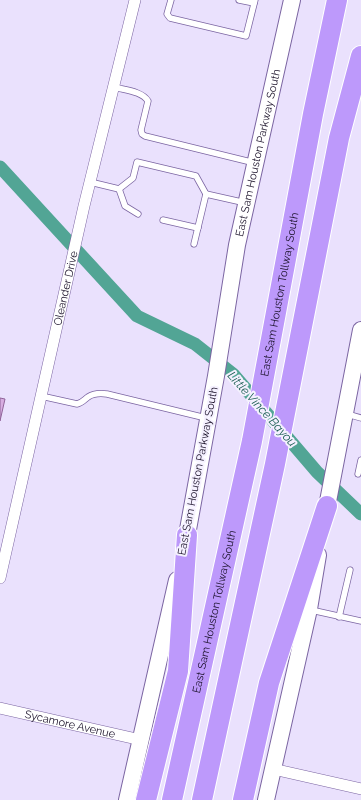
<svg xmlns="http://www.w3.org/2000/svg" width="361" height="800" font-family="Raleway,sans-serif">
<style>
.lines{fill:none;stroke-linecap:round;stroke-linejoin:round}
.canal{stroke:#52a595;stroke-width:13}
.building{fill:#d7ade1;stroke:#90649a;filter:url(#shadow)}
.service-casing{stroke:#7b65a2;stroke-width:7}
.minor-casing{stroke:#7b65a2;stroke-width:12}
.secondary-casing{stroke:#7b65a2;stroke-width:18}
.motorway-casing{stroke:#fff;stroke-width:22}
.service{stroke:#fff;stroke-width:5.5}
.minor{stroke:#fff;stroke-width:11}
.secondary{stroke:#fff;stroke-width:16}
.motorway{stroke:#bd99fb;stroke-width:20}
.labels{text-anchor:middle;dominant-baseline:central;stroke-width:4;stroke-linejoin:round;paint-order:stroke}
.street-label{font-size:11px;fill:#191028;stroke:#f5f1ff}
.water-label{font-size:12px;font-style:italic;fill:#1b5e53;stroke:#f5f1ff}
</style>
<defs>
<filter id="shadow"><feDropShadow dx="-3.5" dy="3.5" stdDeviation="0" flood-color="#0004"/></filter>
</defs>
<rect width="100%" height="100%" fill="#eae1fd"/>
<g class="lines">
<path class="canal" d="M0,167L137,316L195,344L233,374L317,472L361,514"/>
</g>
<path class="building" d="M0,398L5,399L0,421Z"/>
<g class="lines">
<g class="service-casing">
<g id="service">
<path d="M171,0L167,14L170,18L246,36L255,0"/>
<path d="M239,0L254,3"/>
<path d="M114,87C124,90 142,91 148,101L141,130L142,134L145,136L255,163"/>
<path d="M90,182L119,189L133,178L137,162L196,176L206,194"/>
<path d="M119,189L125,206L138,214"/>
<path d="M163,220L198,228"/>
<path d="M194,244L206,194L246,203"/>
<path d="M41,396L77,404C82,403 84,400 88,397C94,393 100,393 107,394L206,418"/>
<path d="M347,414L361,418"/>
<path d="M358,474L361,460"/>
<path d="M311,610L361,621"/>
<path d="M339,617L350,570"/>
</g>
</g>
<g class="minor-casing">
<g id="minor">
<path id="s1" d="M0,578L84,206L135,0"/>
<path id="s2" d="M0,708L141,740"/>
<path d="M273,769L361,789"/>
</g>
</g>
<g class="secondary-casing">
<g id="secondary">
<path d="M325,517L361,330"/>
<path id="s3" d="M185,546L216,376L237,245L292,0"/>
<path d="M127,800L177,580"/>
<path d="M266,800L309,609L318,555"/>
</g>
</g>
<g class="motorway-casing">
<g id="motorway">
<path d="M146,800L178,671L187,535"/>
<path id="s4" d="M172,800L252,441L313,114L337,0"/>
<path d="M202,800L275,464L339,138L361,56"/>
<path d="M243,800L269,683L327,506"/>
</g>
</g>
<use href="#service" class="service"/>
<use href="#minor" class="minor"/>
<use href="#secondary" class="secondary"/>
<use href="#motorway" class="motorway"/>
</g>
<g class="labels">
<g class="street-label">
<text stroke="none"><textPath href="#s3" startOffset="400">East Sam Houston Parkway South</textPath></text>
<text stroke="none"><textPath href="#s1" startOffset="297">Oleander Drive</textPath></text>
<text stroke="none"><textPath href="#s4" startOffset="517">East Sam Houston Tollway South</textPath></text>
<text transform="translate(198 471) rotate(-79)">East Sam Houston Parkway South</text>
<text stroke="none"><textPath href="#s4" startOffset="193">East Sam Houston Tollway South</textPath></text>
<text stroke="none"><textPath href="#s2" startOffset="72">Sycamore Avenue</textPath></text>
</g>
<g class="water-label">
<text transform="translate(262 409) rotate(48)">Little Vince Bayou</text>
</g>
</g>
</svg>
